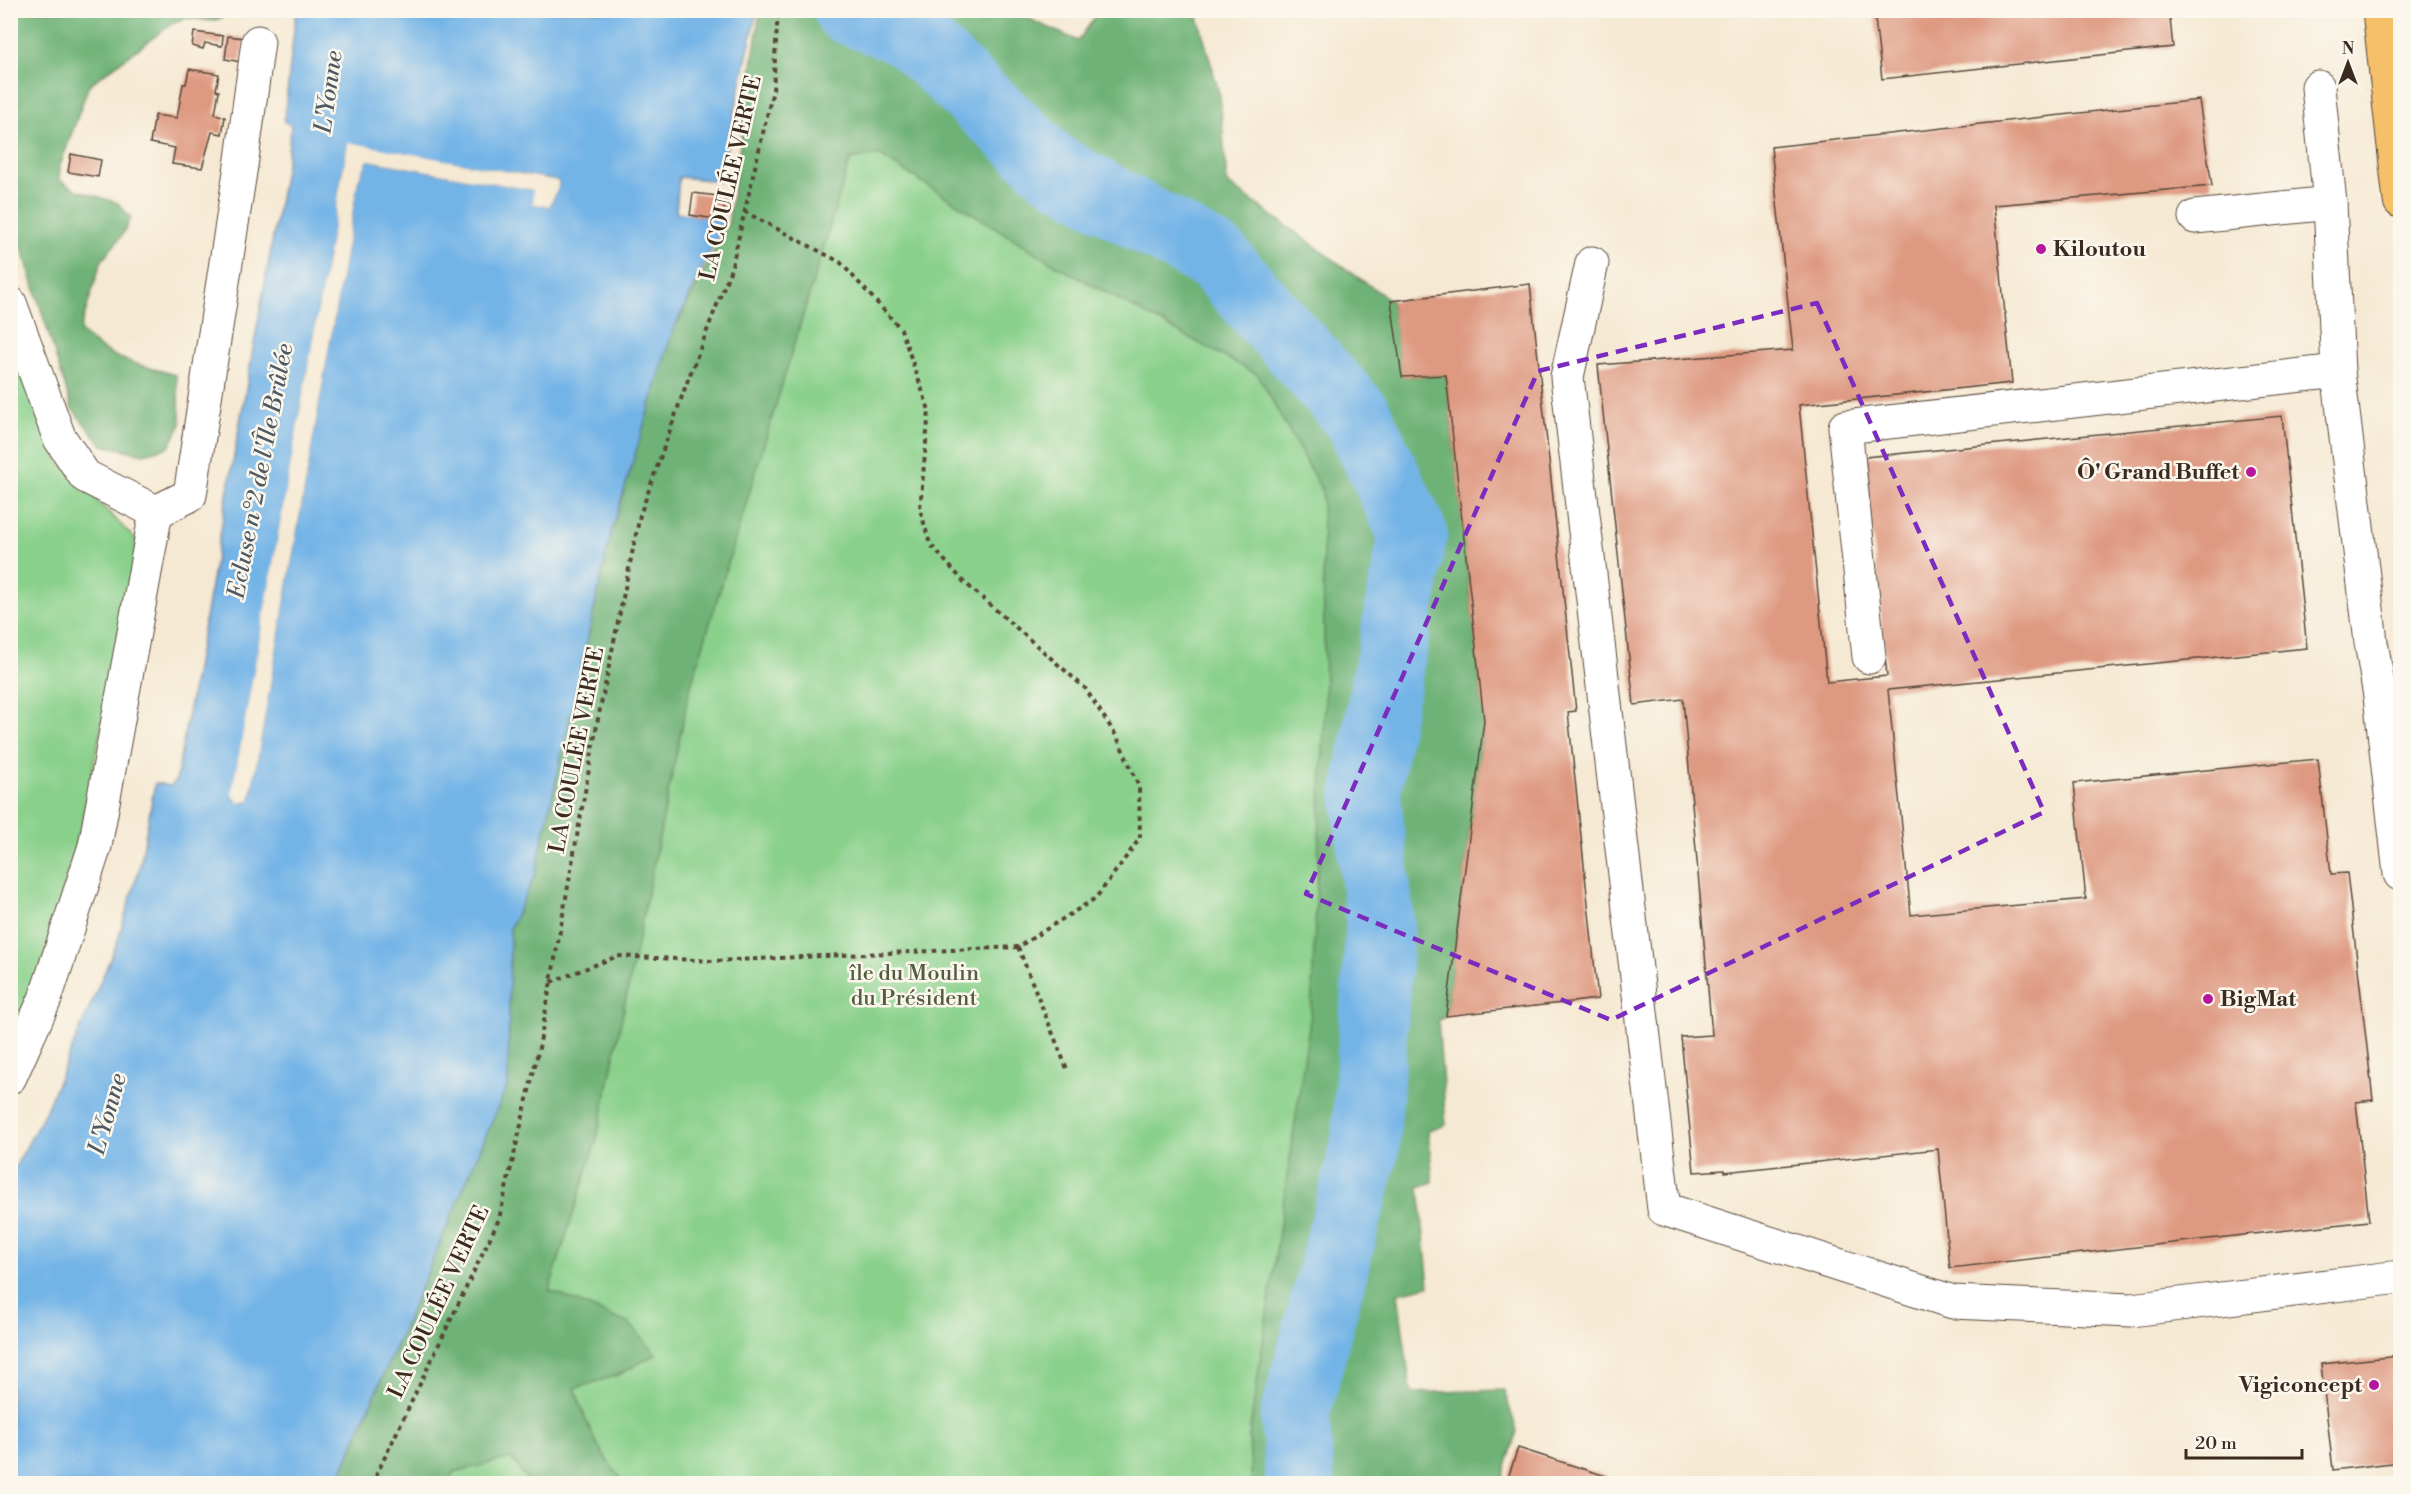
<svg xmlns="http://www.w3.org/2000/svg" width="2411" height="1494" font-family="'Libre Bodoni',serif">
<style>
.green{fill:#89d08b;stroke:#627d54;stroke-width:1.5}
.forest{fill:#6eb277;stroke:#546e4a;stroke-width:1.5}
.water{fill:#73b4e7;stroke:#576f82;stroke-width:1.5;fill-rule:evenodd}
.pier{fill:#f5e9d3;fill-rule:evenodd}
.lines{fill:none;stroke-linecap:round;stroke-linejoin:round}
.river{stroke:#73b4e7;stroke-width:69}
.building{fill:#de9981}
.minor-casing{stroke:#574739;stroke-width:35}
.major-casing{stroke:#574739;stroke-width:35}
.path{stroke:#574739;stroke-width:4;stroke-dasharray:4.5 4.5;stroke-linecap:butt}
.minor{stroke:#fff;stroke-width:33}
.major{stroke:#f6c06b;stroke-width:33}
.marked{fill:none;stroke:#7b2cbf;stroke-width:4.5;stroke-dasharray:12 8;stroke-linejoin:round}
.poi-dot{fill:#b5179e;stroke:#fbf7ec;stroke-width:2}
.labels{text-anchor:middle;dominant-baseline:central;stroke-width:5;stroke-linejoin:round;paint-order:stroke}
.street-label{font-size:22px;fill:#3b2a1e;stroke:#fbf7ec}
.poi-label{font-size:22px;font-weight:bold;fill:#3b2a1e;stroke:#fbf7ec;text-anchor:start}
.park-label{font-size:22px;fill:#525c3f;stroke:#fbf7ec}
.water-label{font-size:24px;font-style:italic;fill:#4f5a64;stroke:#fbf7ec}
</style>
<rect width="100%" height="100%" fill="#fbf7ec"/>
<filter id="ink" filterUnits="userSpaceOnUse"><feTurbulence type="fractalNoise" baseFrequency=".0167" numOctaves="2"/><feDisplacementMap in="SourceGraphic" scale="12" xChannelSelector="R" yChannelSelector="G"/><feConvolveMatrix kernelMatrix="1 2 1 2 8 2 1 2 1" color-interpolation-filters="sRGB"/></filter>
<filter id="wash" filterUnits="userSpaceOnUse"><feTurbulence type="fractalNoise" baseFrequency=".008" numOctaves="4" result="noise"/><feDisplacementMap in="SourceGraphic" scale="24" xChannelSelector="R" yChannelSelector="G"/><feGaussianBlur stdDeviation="1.35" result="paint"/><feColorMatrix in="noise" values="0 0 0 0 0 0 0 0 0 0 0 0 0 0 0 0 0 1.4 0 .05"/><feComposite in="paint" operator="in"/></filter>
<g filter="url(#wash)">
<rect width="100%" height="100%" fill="#f5e9d3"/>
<g class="green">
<path d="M879,155L932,188L1402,377L1341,894L1249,1437L1252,1483L337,1484L508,1084L850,160Z"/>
<path d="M10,342L59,462L138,542L81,829L21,1035L10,1053Z"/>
</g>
<g class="forest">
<path d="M10,11H238L213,21L187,18L172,24L89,85L60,166L59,180L77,190L118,203L131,218L122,235L101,262L80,330C106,360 139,364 176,375L181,424L169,447L144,454L102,445L72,409L11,213Z"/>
<path d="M760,11H1012L1078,41L1099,11H1189L1198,17L1220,96L1227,183L1391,301L1403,377L1446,375L1484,721L1446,1016L1438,1021L1446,1125L1428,1131L1433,1182L1419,1187L1429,1286L1398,1293L1411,1393L1504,1390L1517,1431L1501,1483H1252L1249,1437L1311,1013L1325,704L1322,491L1258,375L1057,266L879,155L850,160L689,692L597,1139L549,1290L630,1324L656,1354L618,1375L575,1388C586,1424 599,1455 625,1483H530L511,1458L454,1472L447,1483L337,1484L508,1084L510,928L535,875L611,533L672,333L728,224Z"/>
</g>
<path class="water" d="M296,11H757L719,181L679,177L676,212L722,220L718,235L672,333L611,533L535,875L510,928L508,1084L337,1483L11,1484V1175L45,1112L117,943L140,866L155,783L170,786L176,781L287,159L291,126L284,121ZM348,143L558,181V188L549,206L533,204L534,190L368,160L358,180L250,800L245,803L233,798L237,768Z"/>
<path class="pier" d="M348,142L558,181V188L549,206L533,204V190L368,160L358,180L250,800L239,803L232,793ZM350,146L555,183V188L547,203L536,201L537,189L535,187L369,157L365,159L355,180L247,798L240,800L235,793Z"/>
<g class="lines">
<path class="river" d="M848,10L908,33L1053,168L1217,259L1358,417L1413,534L1366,793L1380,923L1365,1147L1295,1416L1300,1484"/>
</g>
<g id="blocks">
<g class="building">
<path d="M1874,10H2169L2173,47L1882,79Z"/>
<path d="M194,32L223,36L222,46L205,43L203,49L192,46Z"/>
<path d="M228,36L244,38L241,62L225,59Z"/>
<path d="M189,69L219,74L216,90L219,91L215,114L225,117L222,134L212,132L202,168L172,164L175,148L150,143L155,115L177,118L183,84H186Z"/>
<path d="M2199,100L2212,186L1994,205L2012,383L1799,405L1827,682L1887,676L1865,457L2282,416L2307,648L1888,690L1911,915L2086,899L2074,783L2318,759L2331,874L2347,873L2373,1100L2356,1102L2369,1221L1950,1268L1938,1149L1725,1172V1170L1694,1172L1681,1037L1712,1035L1683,699L1634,705L1598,365L1793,350L1771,147Z"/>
<path d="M71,154L101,160L98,177L68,172Z"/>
<path d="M693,193L726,197L722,220L690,215Z"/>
<path d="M1530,284L1576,711L1568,712L1598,999L1446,1016L1484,721L1446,375L1402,377L1391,301Z"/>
<path d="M2400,1356V1462L2333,1470L2321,1364Z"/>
<path d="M1518,1448L1612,1478L1610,1484H1506Z"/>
</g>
</g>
</g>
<g filter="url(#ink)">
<use href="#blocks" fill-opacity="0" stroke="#574739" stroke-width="1.5"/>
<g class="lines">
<g class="minor-casing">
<g id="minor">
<path d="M2318,87L2330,203L2338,371L2371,642L2380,696L2400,874"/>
<path d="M2195,217L2330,203"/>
<path d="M1592,263L1567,377L1664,1209L1953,1302L2131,1310L2400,1277"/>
<path d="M10,303L59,437L85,476L156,512"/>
<path d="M156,512L190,495L242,159L258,42"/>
<path d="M1869,657L1845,427L2338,371"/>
<path d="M10,1077L45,999L95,846L156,512"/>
</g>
</g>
<g class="major-casing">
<path id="major" d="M2379,10L2400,201"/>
</g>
<g class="path">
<path d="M10,248L18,269"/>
<path d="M1018,947L1067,1069"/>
<path d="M551,982L618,956L714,961L1018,947L1096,898L1140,838L1139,786L1117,737L1085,688L964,582L930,544L920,509L929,410L901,329L840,262L745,212"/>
<path d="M372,1484L499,1219L539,1048L598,719L640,515L686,385L732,266L773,90L778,10"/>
</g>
<use href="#minor" class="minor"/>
<use href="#major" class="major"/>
</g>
</g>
<path class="marked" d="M1817,303L2044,812L1611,1020L1306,894L1538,371Z"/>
<g class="poi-dot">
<circle cx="2041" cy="249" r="6"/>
<circle cx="2251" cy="472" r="6"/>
<circle cx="2208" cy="999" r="6"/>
<circle cx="2374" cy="1385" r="6"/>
</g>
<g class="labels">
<g class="street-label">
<text transform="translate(731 178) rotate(-77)">LA COULÉE VERTE</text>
<text transform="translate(577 750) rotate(-79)">LA COULÉE VERTE</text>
<text transform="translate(439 1302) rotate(-65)">LA COULÉE VERTE</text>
</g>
<g class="poi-label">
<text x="2053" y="249">Kiloutou</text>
<text x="2239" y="472" text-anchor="end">Ô' Grand Buffet</text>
<text x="2220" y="999">BigMat</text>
<text x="2362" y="1385" text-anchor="end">Vigiconcept</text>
</g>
<g class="park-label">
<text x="914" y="973">île du Moulin<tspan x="914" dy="25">du Président</tspan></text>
</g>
<g class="water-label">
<text transform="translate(329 92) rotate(-82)">L'Yonne</text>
<text transform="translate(261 471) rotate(-79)">Ecluse n°2 de l'Île Brûlée</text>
<text transform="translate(108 1114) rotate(-74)">L'Yonne</text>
</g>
</g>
<rect width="2411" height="1494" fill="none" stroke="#fbf7ec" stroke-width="36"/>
<g transform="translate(2348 63)" stroke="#fbf7ec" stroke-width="4.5" paint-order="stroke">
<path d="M0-4.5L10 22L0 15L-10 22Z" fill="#3b2a1e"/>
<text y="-9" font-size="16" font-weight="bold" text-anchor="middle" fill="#3b2a1e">N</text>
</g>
<path d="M2186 1449v9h116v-9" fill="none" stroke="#3b2a1e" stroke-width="3"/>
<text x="2195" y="1449" font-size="18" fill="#3b2a1e" stroke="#fbf7ec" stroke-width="4.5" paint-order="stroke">20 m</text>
</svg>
